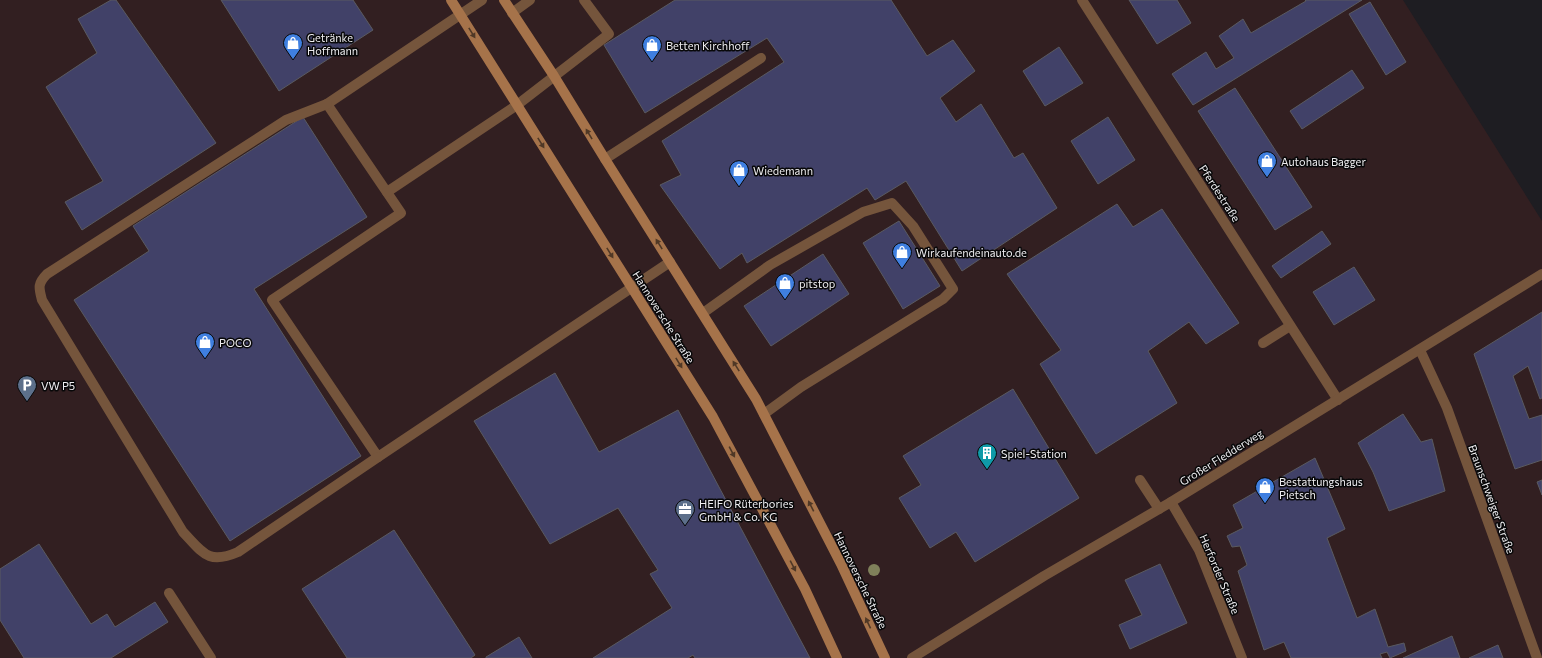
<svg xmlns="http://www.w3.org/2000/svg" width="1542" height="658" font-family="Commissioner,sans-serif">
<style>
.commercial{fill:#321f21}
.building{fill:#414168;stroke:#5a5a60}
.lines{fill:none;stroke-linecap:round;stroke-linejoin:round}
.lane{stroke:#75553c;stroke-width:10}
.street{stroke:#75553c;stroke-width:10}
.secondary{stroke:#a6734a;stroke-width:10}
.tree{fill:#7f805a}
.oneway{fill:#4f3826}
.labels{text-anchor:middle;dominant-baseline:central;stroke-width:3;stroke-linejoin:round;paint-order:stroke}
.poi-label{font-size:11px;fill:#efeef1;stroke:#080809;text-anchor:start}
.street-label{font-size:11px;fill:#efeef1;stroke:#080809}
</style>
<rect width="100%" height="100%" fill="#1e1d22"/>
<path class="commercial" d="M0,0H1403L1542,221V658H0Z"/>
<g class="building">
<path d="M111,0H116L216,143L82,230L65,202L103,181L46,87L97,53L78,19Z"/>
<path d="M221,0H353L373,30L279,91Z"/>
<path d="M675,0H891L927,56L953,40L975,71L940,98L956,122L981,104L1014,158L1023,153L1057,208L962,271L906,181L875,200L867,188L747,263L742,253L720,269L660,185L681,175L662,141L784,62L767,38L645,113L604,45Z"/>
<path d="M1129,0H1177L1191,23L1157,44Z"/>
<path d="M1305,0H1362L1193,105L1172,74L1206,52L1216,69L1234,58L1219,36L1243,19L1251,33L1306,1Z"/>
<path d="M1370,2L1406,62L1386,75L1349,14Z"/>
<path d="M1059,47L1083,83L1045,106L1023,71Z"/>
<path d="M1352,70L1364,88L1302,129L1290,111Z"/>
<path d="M1235,88L1312,207L1275,230L1198,111Z"/>
<path d="M303,117L367,217L254,289L361,456L230,541L74,300L149,251L133,226Z"/>
<path d="M1108,117L1135,160L1098,184L1071,141Z"/>
<path d="M1117,204L1133,227L1162,209L1239,323L1206,344L1189,322L1148,351L1177,403L1096,454L1040,364L1061,350L1007,274Z"/>
<path d="M899,221L940,286L903,309L863,243Z"/>
<path d="M1322,231L1331,244L1281,278L1272,266Z"/>
<path d="M823,254L849,294L771,346L744,306Z"/>
<path d="M1354,267L1375,300L1334,325L1313,292Z"/>
<path d="M1542,312V398L1540,399L1528,366L1513,376L1529,419L1542,415V460L1515,469L1474,354Z"/>
<path d="M555,373L599,452L678,410L810,658H695L693,655L688,658H593L672,608L650,574L658,570L618,508L550,544L474,421Z"/>
<path d="M1013,389L1079,498L975,562L956,532L930,548L899,498L921,485L903,456Z"/>
<path d="M1403,414L1421,442L1432,439L1445,491L1389,511L1373,472L1358,443Z"/>
<path d="M1315,458L1345,529L1327,538L1357,618L1375,609L1388,647L1404,643L1406,651L1390,658L1387,652L1380,654L1382,658H1291L1284,642L1264,650L1238,571L1247,565L1240,546L1232,547L1227,536L1243,528L1233,505Z"/>
<path d="M1542,480V495L1537,482Z"/>
<path d="M394,530L475,655L471,658H347L302,589Z"/>
<path d="M39,544L91,624L107,614L115,627L155,602L168,622L111,658H24L0,620V569Z"/>
<path d="M1160,564L1187,623L1130,649L1119,625L1142,615L1125,580Z"/>
<path d="M1452,636L1460,658H1403Z"/>
<path d="M519,637L532,658H486V657Z"/>
<path d="M1498,645L1503,658H1469Z"/>
</g>
<g class="lines">
<g class="lane">
<path d="M482,0L327,104L401,213L272,300L378,457L670,262"/>
<path d="M512,13L530,0"/>
<path d="M327,104L286,120L47,274C37,284 39,288 42,300L183,532C203,553 208,565 238,552L378,457"/>
<path d="M605,159L761,58"/>
<path d="M387,192L517,105L609,34L584,0"/>
<path d="M703,313L770,265L863,212L892,203L913,226L953,289L943,299L801,387L764,414"/>
<path d="M1263,343L1290,326"/>
<path d="M1140,480L1159,509"/>
<path d="M169,593L211,658"/>
</g>
<g class="street">
<path d="M1082,0L1338,400"/>
<path d="M1420,350L1447,408L1537,658"/>
<path d="M1171,502L1199,550L1242,658"/>
<path d="M912,658L1044,576L1171,502L1542,274"/>
</g>
<g class="secondary">
<path d="M451,0L713,417L805,589L837,658"/>
<path d="M504,0L554,76L605,159L756,399L841,564L885,658"/>
</g>
</g>
<circle class="tree" cx="874" cy="570" r="6"/>
<defs><path id="oneway-solid" d="M-6-.8H1V-3.2L6.5 0L1 3.2V.8H-6Z"/></defs>
<g class="oneway">
<use href="#oneway-solid" transform="translate(472 33) rotate(58)"/>
<use href="#oneway-solid" transform="translate(589 134) rotate(-121)"/>
<use href="#oneway-solid" transform="translate(541 143) rotate(58)"/>
<use href="#oneway-solid" transform="translate(659 244) rotate(-122)"/>
<use href="#oneway-solid" transform="translate(610 253) rotate(58)"/>
<use href="#oneway-solid" transform="translate(679 363) rotate(58)"/>
<use href="#oneway-solid" transform="translate(736 366) rotate(-122)"/>
<use href="#oneway-solid" transform="translate(732 452) rotate(62)"/>
<use href="#oneway-solid" transform="translate(811 506) rotate(-117)"/>
<use href="#oneway-solid" transform="translate(793 566) rotate(62)"/>
<use href="#oneway-solid" transform="translate(868 623) rotate(-115)"/>
</g>
<defs>
<g id="shop-pin" transform="scale(1)"><path d="M0 17L-7.5 6A9.5 9.5 0 1 1 7.5 6Z" fill="#3f7fe0" stroke="#080809"/><path d="M-5-2.5h2.3a2.7 3.5 0 0 1 5.4 0H5L5.5 6h-11ZM-1.5-2.5h3a1.5 2.3 0 0 0-3 0Z" fill="#fff"/></g>
<g id="parking-pin" transform="scale(1)"><path d="M0 17L-7.5 6A9.5 9.5 0 1 1 7.5 6Z" fill="#5c6f8a" stroke="#080809"/><path d="M-3.5-5.5H1a3.5 3.5 0 0 1 0 7H-1V5.5H-3.5ZM-1-3.4V-.6H.8a1.4 1.4 0 0 0 0-2.8Z" fill="#fff"/></g>
<g id="building-pin" transform="scale(1)"><path d="M0 17L-7.5 6A9.5 9.5 0 1 1 7.5 6Z" fill="#0f9aa8" stroke="#080809"/><path d="M-4-6H4V6H1V3H-1V6H-4ZM-2.5-4.3h1.7v1.8h-1.7ZM.8-4.3h1.7v1.8H.8ZM-2.5-1h1.7V.8h-1.7ZM.8-1h1.7V.8H.8Z" fill="#fff"/></g>
<g id="office-pin" transform="scale(1)"><path d="M0 17L-7.5 6A9.5 9.5 0 1 1 7.5 6Z" fill="#5c6f8a" stroke="#080809"/><path d="M-6-3h4V-5.5h4V-3h4V5H-6ZM-1-4.5V-3h2v-1.5ZM-6 0V1H6V0Z" fill="#fff"/></g>
</defs>
<g fill-rule="evenodd">
<use href="#shop-pin" x="293" y="43"/>
<use href="#shop-pin" x="652" y="45"/>
<use href="#shop-pin" x="1267" y="161"/>
<use href="#shop-pin" x="739" y="170"/>
<use href="#shop-pin" x="902" y="252"/>
<use href="#shop-pin" x="785" y="283"/>
<use href="#shop-pin" x="205" y="342"/>
<use href="#parking-pin" x="27" y="385"/>
<use href="#building-pin" x="987" y="453"/>
<use href="#shop-pin" x="1265" y="487"/>
<use href="#office-pin" x="685" y="509"/>
</g>
<g class="labels">
<g class="poi-label">
<text x="307" y="37">Getränke<tspan x="307" dy="13">Hoffmann</tspan></text>
<text x="666" y="45">Betten Kirchhoff</text>
<text x="1281" y="161">Autohaus Bagger</text>
<text x="753" y="170">Wiedemann</text>
<text x="916" y="252">Wirkaufendeinauto.de</text>
<text x="799" y="283">pitstop</text>
<text x="219" y="342">POCO</text>
<text x="41" y="385">VW P5</text>
<text x="1001" y="453">Spiel-Station</text>
<text x="1279" y="481">Bestattungshaus<tspan x="1279" dy="13">Pietsch</tspan></text>
<text x="699" y="503">HEIFO Rüterbories<tspan x="699" dy="13">GmbH &amp; Co. KG</tspan></text>
</g>
<g class="street-label">
<text transform="translate(1220 193) rotate(57)">Pferdestraße</text>
<text transform="translate(664 317) rotate(58)">Hannoversche Straße</text>
<text transform="translate(1221 457) rotate(-32)">Großer Fledderweg</text>
<text transform="translate(1492 499) rotate(70)">Braunschweiger Straße</text>
<text transform="translate(1220 574) rotate(67)">Herforder Straße</text>
<text transform="translate(861 580) rotate(64)">Hannoversche Straße</text>
</g>
</g>
</svg>
